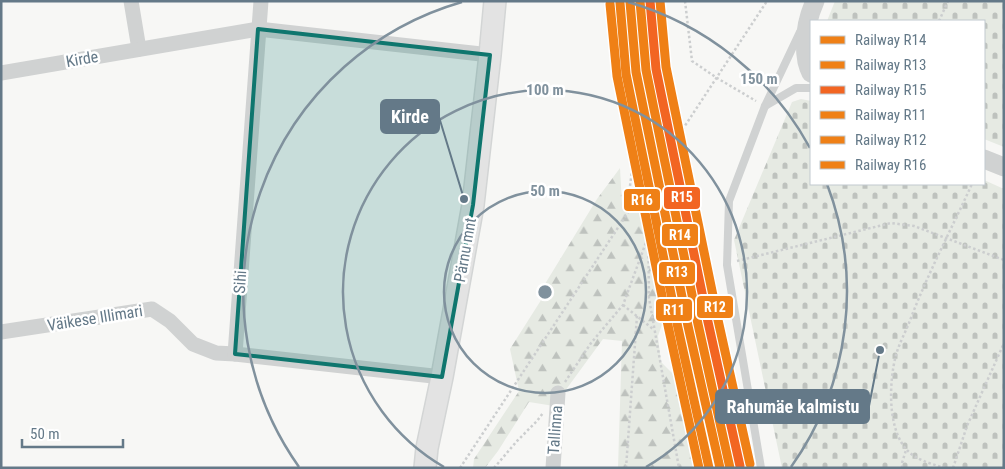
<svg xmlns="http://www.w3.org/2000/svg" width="1005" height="469" font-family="'Roboto Condensed',sans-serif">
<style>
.forest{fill:url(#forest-firs)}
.cemetery{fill:url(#cemetery-stones)}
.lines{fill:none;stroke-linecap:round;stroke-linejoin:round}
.secondary-casing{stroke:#d3d5d5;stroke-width:24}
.path{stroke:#cccecf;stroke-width:2.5;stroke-dasharray:2.5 2.5;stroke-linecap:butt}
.service{stroke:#d0d2d2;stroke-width:8}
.minor{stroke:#d0d2d2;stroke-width:15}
.tertiary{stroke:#d0d2d2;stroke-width:19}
.secondary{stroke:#e3e3e3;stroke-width:21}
.rail-1-casing{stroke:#fff;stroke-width:12}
.rail-2-casing{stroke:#fff;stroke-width:12}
.rail-3-casing{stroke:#fff;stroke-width:12}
.rail-4-casing{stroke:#fff;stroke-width:12}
.rail-5-casing{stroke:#fff;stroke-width:12}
.rail-6-casing{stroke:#fff;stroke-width:12}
.rail-1{stroke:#ef8016;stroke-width:9}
.rail-2{stroke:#ef8016;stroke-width:9}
.rail-3{stroke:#f26522;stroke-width:9}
.rail-4{stroke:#ef8016;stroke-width:9}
.rail-5{stroke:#ef8016;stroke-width:9}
.rail-6{stroke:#ef8016;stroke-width:9}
.marked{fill:#0f766e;fill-opacity:0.2;stroke:#0f766e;stroke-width:4;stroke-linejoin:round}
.ring{fill:none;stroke:#80919d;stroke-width:2.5}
.labels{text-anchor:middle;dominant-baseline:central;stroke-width:5;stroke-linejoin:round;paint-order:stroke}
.street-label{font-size:16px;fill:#647988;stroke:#fff}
.centre{fill:#80919d;stroke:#fff;stroke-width:2.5}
.ring-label{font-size:15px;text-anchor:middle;font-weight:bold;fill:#80919d;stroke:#fff;stroke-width:5;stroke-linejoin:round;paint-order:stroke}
.leader{fill:none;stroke:#647988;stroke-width:2}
.callout-dot{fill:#647988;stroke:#fff;stroke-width:2}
.callout{fill:#647988;stroke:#647988;stroke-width:2}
.callout-label{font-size:18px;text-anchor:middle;font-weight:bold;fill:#fff}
.line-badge{stroke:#fff;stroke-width:2}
.badge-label{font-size:14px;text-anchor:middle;font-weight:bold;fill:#fff}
</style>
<defs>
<pattern id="forest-firs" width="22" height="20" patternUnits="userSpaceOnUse" patternTransform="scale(1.25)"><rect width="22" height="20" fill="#e6eae3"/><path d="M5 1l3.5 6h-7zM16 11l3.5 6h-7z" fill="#bec2be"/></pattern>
<pattern id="cemetery-stones" width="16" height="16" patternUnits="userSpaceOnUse" patternTransform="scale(1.25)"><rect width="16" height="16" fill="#e6eae3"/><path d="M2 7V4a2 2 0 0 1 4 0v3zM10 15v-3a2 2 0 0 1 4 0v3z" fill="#bec2be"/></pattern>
</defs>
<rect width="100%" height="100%" fill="#f7f7f5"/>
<path class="forest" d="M620,168L622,204L639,212L662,213L660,234L662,263L671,298L658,336L661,362L682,383L702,468H618L622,341L603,339L554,406L529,402L498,451L485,468H473L474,459L519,391L510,349L543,297H537L597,199Z"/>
<g class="cemetery">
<path d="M835,1H1004V147L984,139V21H827Z"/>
<path d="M801,99L811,101V184H984V180L1004,189V468H782L734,240L792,102Z"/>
</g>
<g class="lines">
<g class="secondary-casing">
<path id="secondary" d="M425,468L427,448L442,377L473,205L490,55L495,1"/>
</g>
<g class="path">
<path d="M685,1L692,61L717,78L756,101"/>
<path d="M939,21L948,1"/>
<path d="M627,101L639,146L632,171L628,201L633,206"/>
<path d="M648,216L649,298L679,468"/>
<path d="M737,261L891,223L914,226L1004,260"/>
<path d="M623,305L653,329"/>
<path d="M565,382L591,343L623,305L648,237"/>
<path d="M460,468L767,1"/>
<path d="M494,468L517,441L537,421L543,413"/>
<path d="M626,468L637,316"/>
<path d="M902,468V463L906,450"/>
<path d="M945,468C932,464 916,460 907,450C887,429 889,381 896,355C899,344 905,333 909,323C927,275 951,230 972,184"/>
<path d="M953,468L967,426L1004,343"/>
</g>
<g class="service">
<path d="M765,106L796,88H811"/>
<path d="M761,468L727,265L729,201L765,106L800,32"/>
</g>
<g class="minor">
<path d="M131,1L139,49"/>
<path d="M1,73L258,29L490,55"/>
<path d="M1,332L152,309L170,321L193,344L216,353L235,354L442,377"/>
<path d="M235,354L261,1"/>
<path d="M553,468L558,393"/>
</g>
<g class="tertiary">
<path d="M811,73C809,69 808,66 807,62C803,40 806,21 815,1"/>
<path d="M984,159L1004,167"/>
</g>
<use href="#secondary" class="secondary"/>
<g class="rail-1-casing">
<path id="rail-1" d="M640,1L646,70L698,324L730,468"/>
</g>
<g class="rail-2-casing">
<path id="rail-2" d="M630,2L636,72L688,326L720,468"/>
</g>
<g class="rail-3-casing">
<path id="rail-3" d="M650,1L656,69L708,322L740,466"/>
</g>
<g class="rail-4-casing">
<path id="rail-4" d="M620,3L626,74L678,328L709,468"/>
</g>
<g class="rail-5-casing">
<path id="rail-5" d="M660,1L666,67L718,320L750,464"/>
</g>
<g class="rail-6-casing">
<path id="rail-6" d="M610,4L617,76L669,330L699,468"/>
</g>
<use href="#rail-1" class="rail-1"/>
<use href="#rail-2" class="rail-2"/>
<use href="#rail-3" class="rail-3"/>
<use href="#rail-4" class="rail-4"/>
<use href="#rail-5" class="rail-5"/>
<use href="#rail-6" class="rail-6"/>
</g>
<path class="marked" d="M258,29L490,55L473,205L442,377L235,354Z"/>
<g class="ring">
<circle cx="545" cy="292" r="101"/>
<path d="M444 467A202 202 0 1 1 646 467"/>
<path d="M299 467A302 302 0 0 1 462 2M628 2A302 302 0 0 1 810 148M827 184A302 302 0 0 1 791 467"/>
</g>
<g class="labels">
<g class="street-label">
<text transform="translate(82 59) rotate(-10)">Kirde</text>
<text transform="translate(465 250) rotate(-80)">Pärnu mnt</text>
<text transform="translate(240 282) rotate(-86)">Sihi</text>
<text transform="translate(95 318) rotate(-9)">Väikese Illimari</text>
<text transform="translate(555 430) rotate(-86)">Tallinna</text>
</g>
</g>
<circle cx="545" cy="292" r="8" class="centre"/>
<g class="ring-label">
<text x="759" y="84">150 m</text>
<text x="545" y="95">100 m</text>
<text x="545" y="196">50 m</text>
</g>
<path class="leader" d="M464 199L439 117M880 350L869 406"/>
<g class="callout-dot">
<circle cx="464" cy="199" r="5"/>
<circle cx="880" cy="350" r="5"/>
</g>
<g class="callout">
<rect x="381" y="100" width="58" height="33" rx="5"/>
<rect x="716" y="390" width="153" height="33" rx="5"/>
</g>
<g class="callout-label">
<text x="410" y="123">Kirde</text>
<text x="793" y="413">Rahumäe kalmistu</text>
</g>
<g class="line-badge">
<rect x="663" y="186" width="38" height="24" rx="5" fill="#f26522"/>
<rect x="623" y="188" width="38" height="24" rx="5" fill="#ef8016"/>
<rect x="661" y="223" width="38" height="24" rx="5" fill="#ef8016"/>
<rect x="658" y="261" width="38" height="24" rx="5" fill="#ef8016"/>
<rect x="696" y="295" width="38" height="24" rx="5" fill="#ef8016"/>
<rect x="655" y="298" width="38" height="24" rx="5" fill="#ef8016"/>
</g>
<g class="badge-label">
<text x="682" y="202">R15</text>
<text x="642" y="205">R16</text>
<text x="680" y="240">R14</text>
<text x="677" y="277">R13</text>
<text x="715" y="312">R12</text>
<text x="674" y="315">R11</text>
</g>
<rect width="1005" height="469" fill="none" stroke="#647988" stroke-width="5"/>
<rect x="810" y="20" width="175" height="165" fill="#ffffff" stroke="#c1c9cf"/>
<rect x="820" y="36" width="25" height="8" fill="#ef8016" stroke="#c1c9cf"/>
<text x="855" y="45" font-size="15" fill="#647988">Railway R14</text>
<rect x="820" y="61" width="25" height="8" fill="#ef8016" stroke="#c1c9cf"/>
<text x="855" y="70" font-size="15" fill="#647988">Railway R13</text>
<rect x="820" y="86" width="25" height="8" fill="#f26522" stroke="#c1c9cf"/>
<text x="855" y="95" font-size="15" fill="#647988">Railway R15</text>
<rect x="820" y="111" width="25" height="8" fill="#ef8016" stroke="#c1c9cf"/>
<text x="855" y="120" font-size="15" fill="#647988">Railway R11</text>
<rect x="820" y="136" width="25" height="8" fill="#ef8016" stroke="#c1c9cf"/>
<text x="855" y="145" font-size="15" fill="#647988">Railway R12</text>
<rect x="820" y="161" width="25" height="8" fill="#ef8016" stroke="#c1c9cf"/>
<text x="855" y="170" font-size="15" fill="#647988">Railway R16</text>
<path d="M22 439v8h101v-8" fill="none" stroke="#647988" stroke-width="2.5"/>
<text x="30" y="439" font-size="15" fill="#647988" stroke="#ffffff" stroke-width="4" paint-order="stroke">50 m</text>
</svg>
